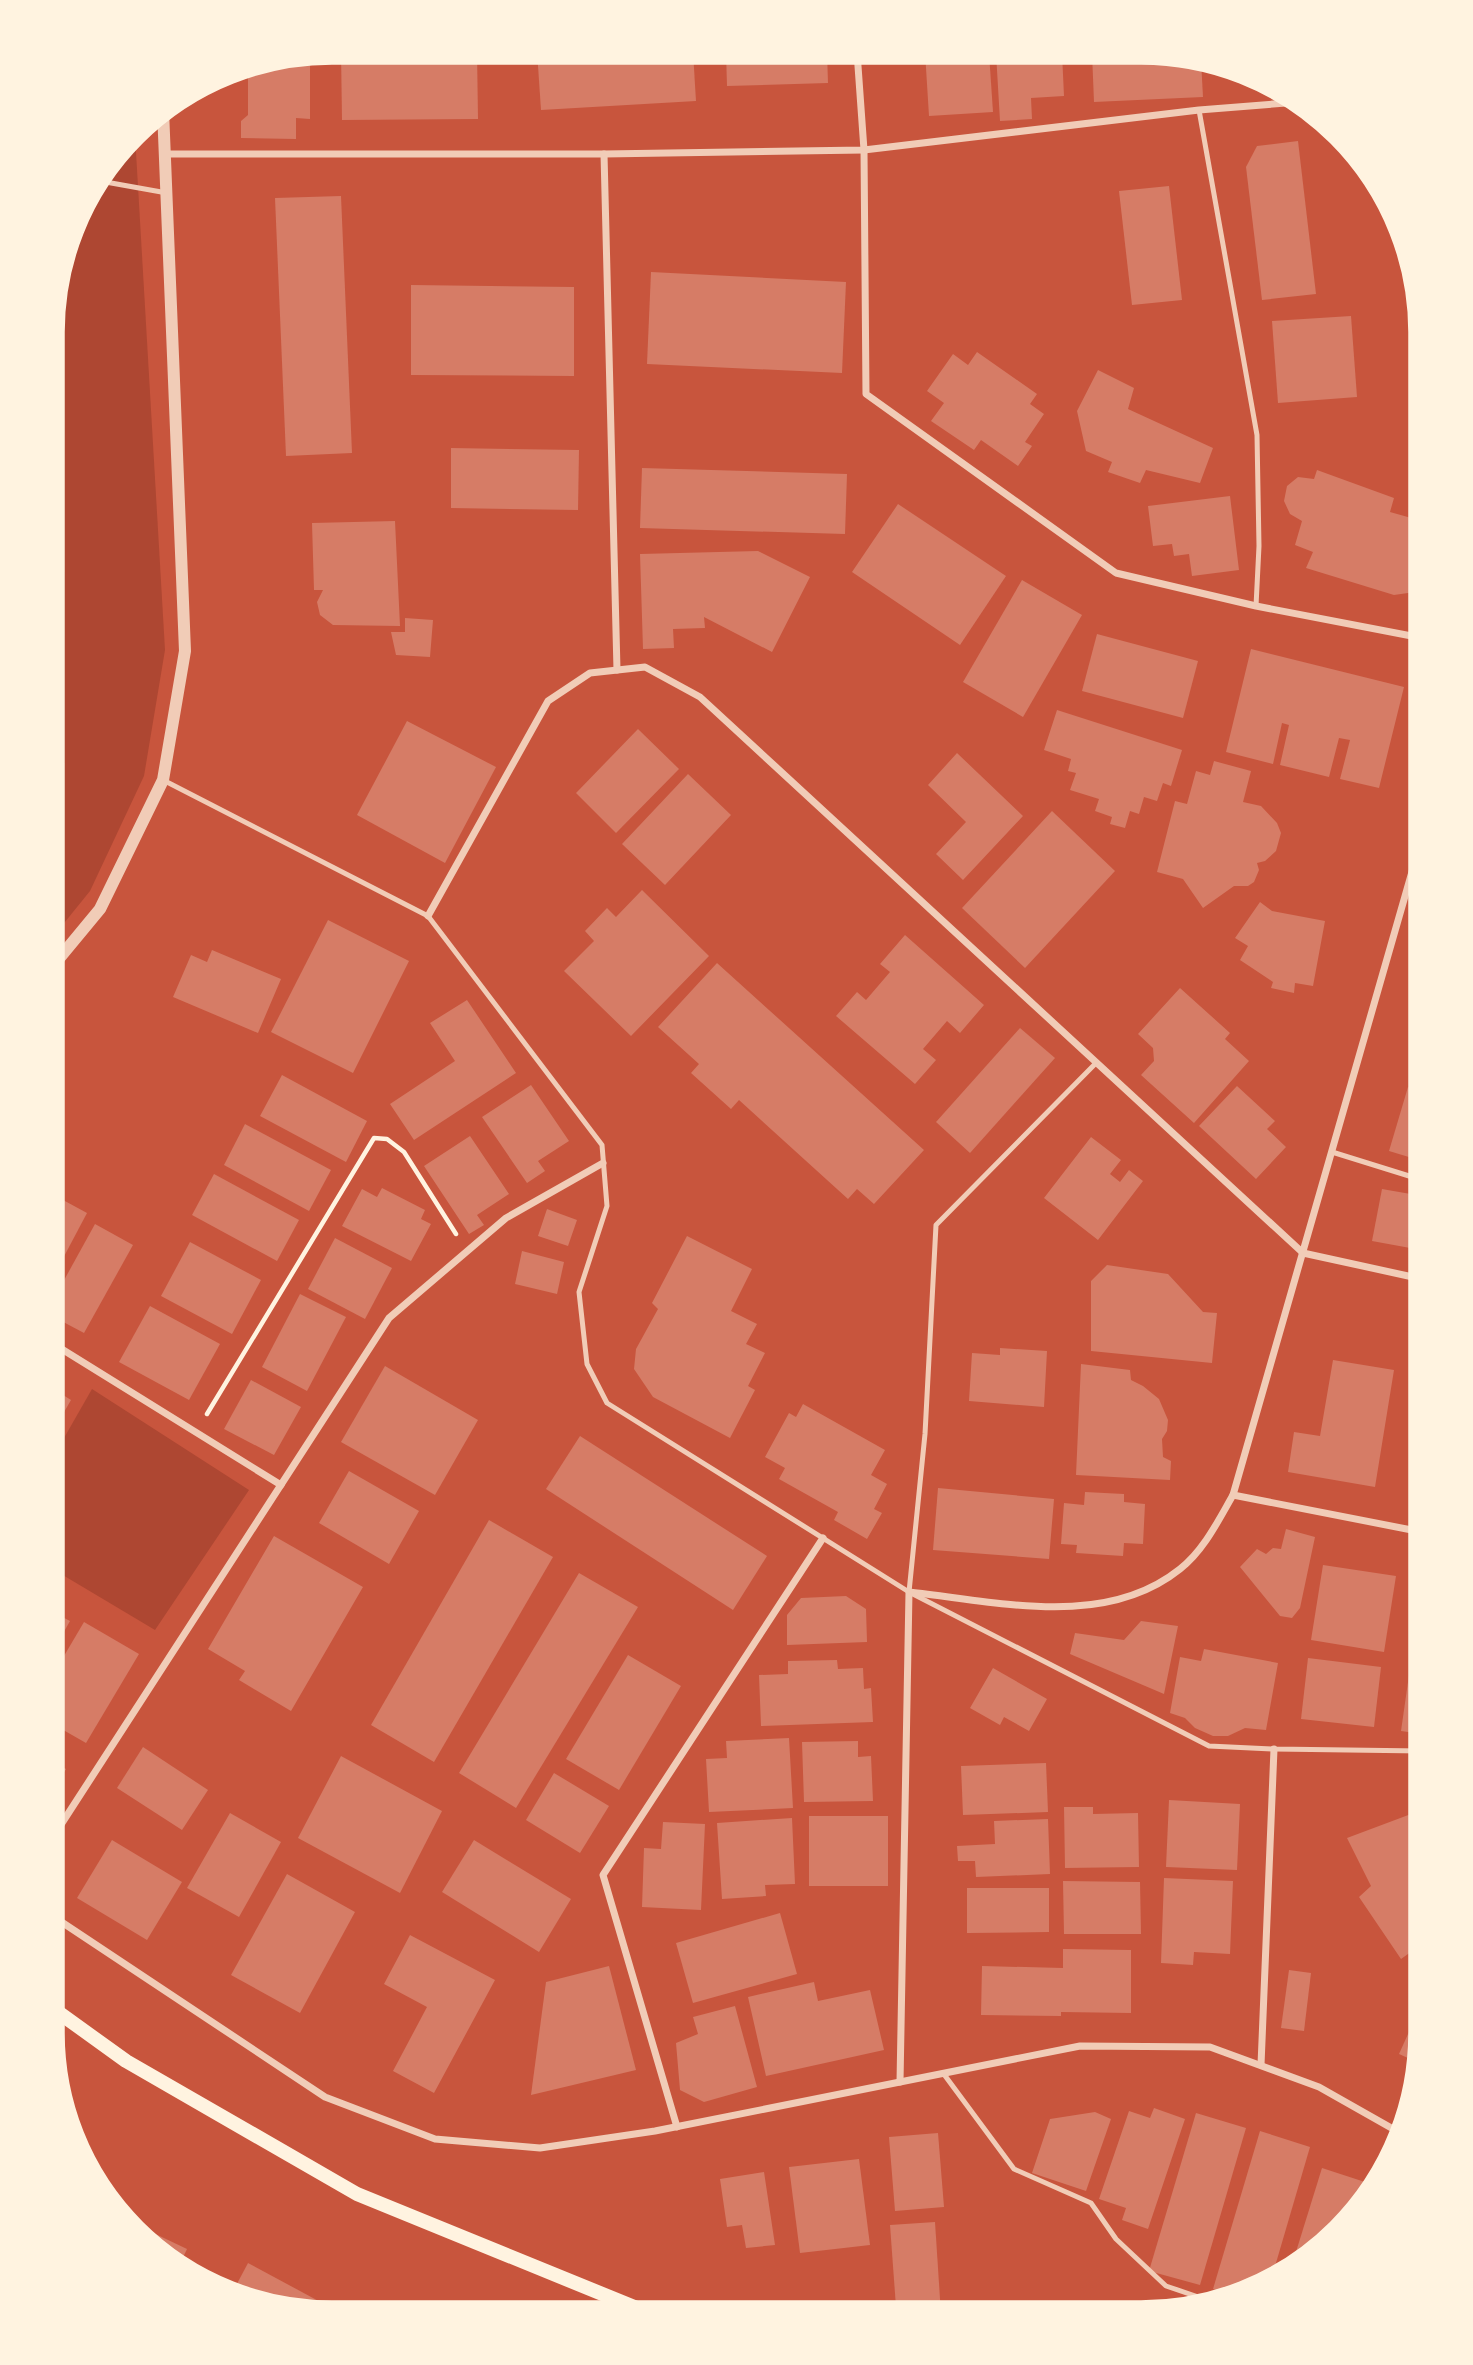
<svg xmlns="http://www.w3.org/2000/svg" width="1473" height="2365" font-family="Rubik,sans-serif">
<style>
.green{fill:#ae4732}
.building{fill:#d67c66}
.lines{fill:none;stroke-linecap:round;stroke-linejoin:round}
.path{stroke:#fff3e0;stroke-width:4.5}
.service{stroke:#f1ccb7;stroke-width:5}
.minor{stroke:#f1ccb7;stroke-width:7}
.tertiary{stroke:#f1ccb7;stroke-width:12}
.secondary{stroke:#fff3e0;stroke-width:14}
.rim{fill:none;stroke:#fff3e0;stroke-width:3.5}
</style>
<rect width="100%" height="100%" fill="#c8553d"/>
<g class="green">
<path d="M135,135L165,650L144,776L90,891L52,938L53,296L80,207Z"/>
<path d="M92,1389L249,1490L155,1630L51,1568L52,1459Z"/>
</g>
<g class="building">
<path d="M341,51H477L478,119L342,120Z"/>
<path d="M537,51L693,52L696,101L541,110Z"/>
<path d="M726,52H827L828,83L727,86Z"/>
<path d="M925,52L989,53L993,112L929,116Z"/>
<path d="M996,53H1062L1064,96L1031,98L1032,119L1000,121Z"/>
<path d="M1092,53H1178L1201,60L1203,97L1094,102Z"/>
<path d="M310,55V119L296,118V139L241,138V121L248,115V67Z"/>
<path d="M1298,141L1316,294L1262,300L1246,167L1257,146Z"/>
<path d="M1169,186L1182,300L1132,305L1119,191Z"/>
<path d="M341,196L352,453L286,456L275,198Z"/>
<path d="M651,272L846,282L842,373L647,364Z"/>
<path d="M411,285L574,287V376L411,375Z"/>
<path d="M1351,316L1357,397L1278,403L1272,321Z"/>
<path d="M977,352L1037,394L1030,404L1044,414L1025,442L1032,446L1018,466L981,440L974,450L931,421L944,403L927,391L953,354L968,365Z"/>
<path d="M1098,370L1134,388L1128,409L1213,448L1200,483L1146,470L1140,483L1108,472L1112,462L1086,451L1077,411Z"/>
<path d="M451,448L579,450L578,510L451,508Z"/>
<path d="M642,468L847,474L845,534L640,528Z"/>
<path d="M1317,470L1394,498L1390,512L1422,521V591L1394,595L1306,568L1313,552L1295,545L1302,521L1290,514L1284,501L1287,486L1298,477L1314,479Z"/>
<path d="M1230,496L1239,570L1192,576L1189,554L1174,556L1172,544L1153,546L1148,506Z"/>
<path d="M898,504L1006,576L960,645L852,572Z"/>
<path d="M395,521L400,626L333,625L320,615L317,602L323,590H314L312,523Z"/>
<path d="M758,551L810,577L772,652L704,617L705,628L673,629L674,648L643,649L640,554Z"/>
<path d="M1022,580L1082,615L1023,717L963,682Z"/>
<path d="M405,618L433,620L430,657L396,655L391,632H405Z"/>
<path d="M1097,634L1198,661L1183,718L1082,691Z"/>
<path d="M1251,649L1404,687L1379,788L1340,779L1350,740L1339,738L1329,777L1280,765L1289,725L1282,723L1273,764L1226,752Z"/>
<path d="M1057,710L1182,750L1171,786L1163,783L1157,801L1144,797L1139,814L1130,811L1125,828L1110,824L1112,817L1095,811L1099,799L1070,790L1076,773L1068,771L1071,759L1044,750Z"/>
<path d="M407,721L496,767L445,863L357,815Z"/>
<path d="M638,729L679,769L616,833L576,793Z"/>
<path d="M957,753L1023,816L963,880L936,854L966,822L928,785Z"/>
<path d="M1214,761L1251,771L1243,802L1261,806L1277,823L1281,833L1276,851L1265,861L1257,863L1259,870L1254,882L1248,886H1234L1203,908L1183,879L1157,872L1175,801L1187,804L1196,771L1210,775Z"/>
<path d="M688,774L731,815L665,885L622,844Z"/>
<path d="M1052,811L1115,871L1025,968L962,908Z"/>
<path d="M642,890L709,956L631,1036L564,971L594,941L585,931L607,908L616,917Z"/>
<path d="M1260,902L1272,911L1325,921L1313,986L1295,983L1294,993L1271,988L1273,982L1240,960L1248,946L1235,938Z"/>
<path d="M328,920L409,961L353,1073L271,1032Z"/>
<path d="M905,935L984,1005L960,1033L947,1021L923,1049L936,1060L915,1084L836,1016L857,992L866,1000L890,972L880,964Z"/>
<path d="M212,950L281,979L258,1033L173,997L191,955L207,962Z"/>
<path d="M717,963L924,1150L874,1204L857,1189L848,1199L739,1100L731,1109L691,1073L699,1064L658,1027Z"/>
<path d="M1180,988L1230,1033L1225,1039L1249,1061L1194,1123L1141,1075L1154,1061L1153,1048L1138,1034Z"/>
<path d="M467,1000L516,1073L414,1140L390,1104L455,1061L430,1023Z"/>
<path d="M1020,1028L1055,1058L970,1153L936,1122Z"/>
<path d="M282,1075L367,1121L346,1162L260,1116Z"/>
<path d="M531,1085L569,1141L538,1161L545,1171L527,1183L482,1117Z"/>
<path d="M1237,1086L1275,1121L1267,1129L1286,1147L1256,1179L1199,1126Z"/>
<path d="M1408,1087L1422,1091V1161L1389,1151Z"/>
<path d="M245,1124L331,1170L309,1211L224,1165Z"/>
<path d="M470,1136L509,1194L477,1215L484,1225L469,1234L424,1166Z"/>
<path d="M1091,1137L1121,1160L1110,1174L1120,1182L1129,1170L1143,1181L1098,1240L1044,1198Z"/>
<path d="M214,1174L299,1220L277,1261L192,1215Z"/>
<path d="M382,1188L425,1210L421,1219L431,1224L411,1261L342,1226L362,1189L377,1197Z"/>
<path d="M1382,1189L1422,1196L1421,1250L1372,1241Z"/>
<path d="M52,1194L87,1213L60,1264L52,1260Z"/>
<path d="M547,1209L577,1220L568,1246L538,1236Z"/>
<path d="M95,1224L133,1245L84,1333L52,1316V1302Z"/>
<path d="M687,1236L752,1269L731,1311L757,1324L746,1344L765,1353L748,1386L755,1390L730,1438L653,1397L634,1369L636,1349L658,1309L652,1303Z"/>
<path d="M335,1238L392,1268L365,1319L308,1289Z"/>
<path d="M190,1242L261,1280L232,1334L161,1296Z"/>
<path d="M522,1251L564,1262L557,1294L515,1284Z"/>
<path d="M1107,1265L1168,1274L1203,1312L1217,1313L1212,1363L1091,1351V1281Z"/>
<path d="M300,1294L346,1317L307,1391L262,1367Z"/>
<path d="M150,1306L220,1344L189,1400L119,1362Z"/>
<path d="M1000,1348L1047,1351L1044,1407L969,1401L972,1353L1000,1355Z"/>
<path d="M1333,1360L1394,1370L1375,1487L1288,1472L1294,1432L1320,1436Z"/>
<path d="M1081,1364L1130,1370L1131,1380L1143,1386L1159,1399L1168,1420L1167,1431L1162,1439L1163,1457L1171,1461L1170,1480L1076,1475Z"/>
<path d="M385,1366L478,1420L435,1495L341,1442Z"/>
<path d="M251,1380L301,1407L274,1455L224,1429Z"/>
<path d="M52,1388L71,1400L52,1433Z"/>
<path d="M803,1404L885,1450L871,1475L887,1484L874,1509L882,1513L867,1539L834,1520L838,1512L779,1479L785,1468L765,1457L789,1413L796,1417Z"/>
<path d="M580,1436L767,1556L733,1610L546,1489Z"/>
<path d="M349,1471L419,1511L389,1564L319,1523Z"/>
<path d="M938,1488L1054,1499L1049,1559L933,1550Z"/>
<path d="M1085,1492L1124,1494V1502L1145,1504L1143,1544L1124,1543L1123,1556L1076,1553L1077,1545L1061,1544L1064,1503L1084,1505Z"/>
<path d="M489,1520L553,1557L434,1762L371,1725Z"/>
<path d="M1286,1529L1315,1537L1300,1608L1292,1618L1280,1616L1240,1567L1257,1549L1266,1554L1273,1548L1281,1549Z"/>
<path d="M274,1536L363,1587L291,1711L239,1680L245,1671L208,1649Z"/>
<path d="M1323,1565L1396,1576L1384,1652L1311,1640Z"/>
<path d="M579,1573L638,1607L516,1808L459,1773Z"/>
<path d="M846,1596L866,1609L867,1642L787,1645V1615L801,1598Z"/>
<path d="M1417,1603L1422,1604V1654L1410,1652Z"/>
<path d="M51,1611L70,1621L51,1655Z"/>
<path d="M1141,1621L1178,1626L1164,1694L1070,1654L1075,1633L1124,1640Z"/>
<path d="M84,1622L139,1654L86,1743L51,1723V1678Z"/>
<path d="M1204,1649L1278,1663L1266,1730L1245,1728L1228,1736H1213L1195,1728L1185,1718L1170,1713L1180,1657L1201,1661Z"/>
<path d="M628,1655L681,1686L619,1790L566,1759Z"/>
<path d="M1308,1658L1381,1667L1374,1727L1301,1719Z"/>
<path d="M837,1660L838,1669L863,1668L864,1689L871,1688L873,1722L761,1726L759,1675L788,1674V1661Z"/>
<path d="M993,1668L1047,1699L1029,1731L1004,1717L1000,1725L970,1708Z"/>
<path d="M1410,1668L1422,1670V1734L1401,1731Z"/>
<path d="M789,1738L793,1808L709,1812L706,1759L727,1758L726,1741Z"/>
<path d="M858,1741V1757L871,1756L873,1801L804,1802L802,1742Z"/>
<path d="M143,1747L208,1790L182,1830L117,1788Z"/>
<path d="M341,1756L442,1811L400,1893L298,1838Z"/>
<path d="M51,1761L66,1769L51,1795Z"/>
<path d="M1046,1763L1048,1812L963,1815L961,1766Z"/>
<path d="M554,1773L609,1806L580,1853L526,1820Z"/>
<path d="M1169,1800L1240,1804L1237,1870L1166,1867Z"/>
<path d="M1064,1807H1093V1814L1138,1813L1139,1867L1065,1868Z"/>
<path d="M230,1813L281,1842L239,1917L187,1888Z"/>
<path d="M1411,1814L1422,1831V1944L1401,1959L1359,1897L1371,1886L1347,1838Z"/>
<rect x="809" y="1816" width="79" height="70"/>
<path d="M792,1818L795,1884L765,1885L766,1896L722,1899L717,1823Z"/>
<path d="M1048,1819L1050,1874L976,1877L975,1861H958L957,1846L995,1844L994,1821Z"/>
<path d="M663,1822L705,1824L701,1910L642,1907L644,1848L661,1849Z"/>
<path d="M112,1840L182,1882L147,1940L77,1898Z"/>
<path d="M474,1840L571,1899L539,1952L442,1892Z"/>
<path d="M287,1874L355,1912L300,2013L231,1975Z"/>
<path d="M1164,1878L1233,1881L1230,1954L1194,1952L1193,1965L1161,1963Z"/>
<path d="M1063,1881L1140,1882L1141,1934H1064Z"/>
<path d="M967,1888H1049V1932L967,1933Z"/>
<path d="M780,1913L797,1974L693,2003L676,1943Z"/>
<path d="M410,1935L495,1980L434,2093L393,2071L427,2007L384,1984Z"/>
<path d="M1063,1949L1131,1950V2013L1061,2012V2016L981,2015L982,1966L1063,1968Z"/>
<path d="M609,1966L636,2070L531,2095L546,1982Z"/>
<path d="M1289,1970L1311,1973L1304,2031L1281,2028Z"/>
<path d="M814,1982L818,2001L870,1990L884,2050L766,2076L748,1997Z"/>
<path d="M1422,2003V2051L1419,2063L1399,2054Z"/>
<path d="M735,2006L757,2087L704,2102L680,2090L676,2043L698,2034L693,2017Z"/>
<path d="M1154,2108L1185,2119L1148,2229L1122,2220L1126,2208L1099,2199L1129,2111L1150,2118Z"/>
<path d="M1095,2112L1111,2119L1086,2191L1032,2173L1050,2119Z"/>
<path d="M1196,2113L1246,2128L1200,2285L1149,2271Z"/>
<path d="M1260,2131L1310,2147L1271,2280L1248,2293L1236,2295L1213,2289Z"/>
<path d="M938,2133L944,2207L895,2211L889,2137Z"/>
<path d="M859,2159L870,2245L800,2253L789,2167Z"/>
<path d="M1322,2168L1368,2183L1359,2209L1312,2256L1291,2268Z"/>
<path d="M764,2172L775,2245L746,2248L742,2225L727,2227L720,2179Z"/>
<path d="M124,2219L187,2249L179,2266L161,2256Z"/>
<path d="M935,2222L941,2314H929L896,2307L890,2225Z"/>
<path d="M248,2263L339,2312H296L231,2295Z"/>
</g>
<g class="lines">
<path class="path" d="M207,1414L374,1138L387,1139L404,1152L456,1234"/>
<g class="service">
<path d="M1199,110L1257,435L1259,546L1256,606"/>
<path d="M100,181L167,193"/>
<path d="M163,780L428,916L602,1145L607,1206L579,1292L587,1364L607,1403L909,1592L1209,1746L1274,1749L1422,1751"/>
<path d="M1332,1152L1422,1180"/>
<path d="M909,1592L925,1434L936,1225L1096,1063"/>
<path d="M943,2073L1014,2169L1091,2203L1116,2239L1166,2286L1210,2301"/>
</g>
<g class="minor">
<path d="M857,52L864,150L866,394L1116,573L1256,606L1422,638"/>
<path d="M165,154H604L864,150L1199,110L1299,102"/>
<path d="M604,154L617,670"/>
<path d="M428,916L548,701L590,673L645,667L700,697L1303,1253L1422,1279"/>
<path d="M52,1343L281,1485"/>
<path d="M1233,1495L1422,1532"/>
<path d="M51,1840L389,1318L506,1218L603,1163"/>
<path d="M51,1915L325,2097L435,2139L540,2148L655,2131L1080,2046L1210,2047L1319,2087L1402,2134"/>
<path d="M1261,2065L1274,1749"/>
<path d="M900,2082L909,1592C996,1601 1104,1630 1180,1569C1204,1550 1218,1521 1233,1495L1422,837"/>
<path d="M677,2127L603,1875L823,1538"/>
</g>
<path class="tertiary" d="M52,967L100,909L163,780L185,651L163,110"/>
<path class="secondary" d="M51,2007L126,2061L357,2194L649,2313"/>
</g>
<path d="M0 0H1473V2365H0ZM332 63H1141A269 269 0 0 1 1410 332V2033A269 269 0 0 1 1141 2302H332A269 269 0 0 1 63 2033V332A269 269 0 0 1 332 63Z" fill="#fff3e0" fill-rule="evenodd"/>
<path class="rim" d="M332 63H1141A269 269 0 0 1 1410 332V2033A269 269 0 0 1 1141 2302H332A269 269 0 0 1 63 2033V332A269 269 0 0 1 332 63Z"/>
</svg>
